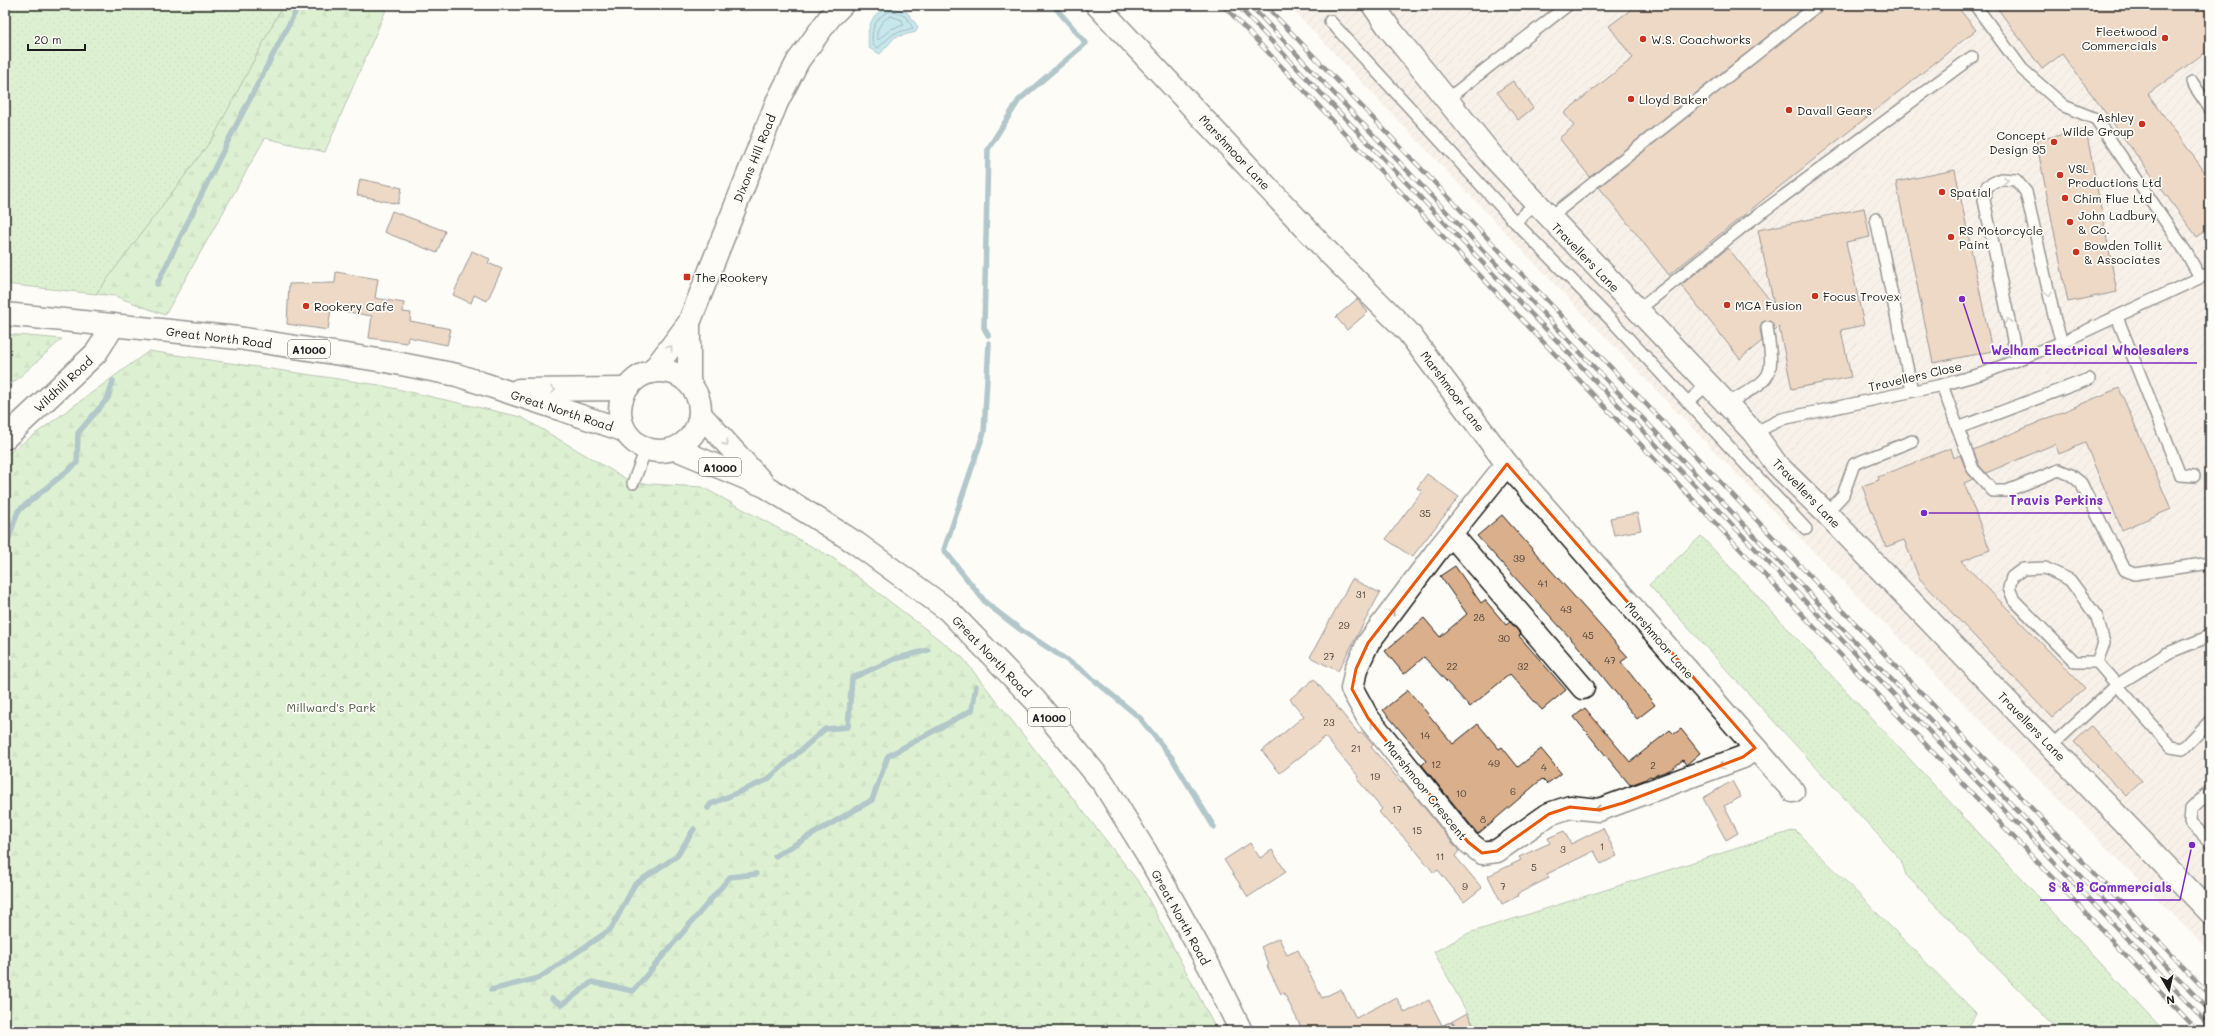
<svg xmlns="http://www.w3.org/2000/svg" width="2215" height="1036" font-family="Mali,sans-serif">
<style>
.industrial{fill:url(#industrial-furrows)}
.grass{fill:url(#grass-dots);stroke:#698060}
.forest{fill:url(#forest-firs);stroke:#698060}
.water{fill:#81cfdf;stroke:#598791}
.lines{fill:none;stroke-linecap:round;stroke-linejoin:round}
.shore{stroke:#44646a;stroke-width:1}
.stream{stroke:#598791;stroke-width:5.5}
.building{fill:#daaf8b;stroke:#1c1c1c}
.lane-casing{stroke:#1c1c1c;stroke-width:14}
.street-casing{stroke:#1c1c1c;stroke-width:25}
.secondary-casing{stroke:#1c1c1c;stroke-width:25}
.primary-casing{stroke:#1c1c1c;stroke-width:25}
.lane{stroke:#fdfcf7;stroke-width:11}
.street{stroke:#fdfcf7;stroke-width:22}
.secondary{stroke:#fdfcf7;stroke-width:22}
.primary{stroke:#fdfcf7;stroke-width:22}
.rail-casing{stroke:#1c1c1c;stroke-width:4.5}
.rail{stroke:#fdfcf7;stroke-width:3;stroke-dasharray:9;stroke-linecap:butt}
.oneway{stroke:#989794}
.marked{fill:none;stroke:#e8590c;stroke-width:3;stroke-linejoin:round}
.poi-dot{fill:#c8321e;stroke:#fdfcf7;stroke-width:1.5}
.labels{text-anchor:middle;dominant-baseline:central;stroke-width:3.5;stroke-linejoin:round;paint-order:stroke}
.number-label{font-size:10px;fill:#4c4138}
.shield{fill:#fdfcf7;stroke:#605f5e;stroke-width:1}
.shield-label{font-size:11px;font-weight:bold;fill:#1c1c1c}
.poi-label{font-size:12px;fill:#1c1c1c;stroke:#fdfcf7;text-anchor:start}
.street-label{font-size:12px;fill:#1c1c1c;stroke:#fdfcf7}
.park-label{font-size:12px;fill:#4a5845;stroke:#fdfcf7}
.leader{fill:none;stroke:#7b2cbf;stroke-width:1.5}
.callout-dot{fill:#7b2cbf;stroke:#fdfcf7;stroke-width:1.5}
.callout-label{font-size:13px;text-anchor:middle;font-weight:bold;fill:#7b2cbf;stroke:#fdfcf7;stroke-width:3.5;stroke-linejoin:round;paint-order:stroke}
</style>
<defs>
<pattern id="industrial-furrows" width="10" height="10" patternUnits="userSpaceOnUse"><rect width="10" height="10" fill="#f2e5d7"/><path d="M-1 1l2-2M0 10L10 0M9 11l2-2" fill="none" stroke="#cfc4b8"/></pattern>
<pattern id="grass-dots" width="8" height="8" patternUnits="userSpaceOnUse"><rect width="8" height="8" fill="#b6e5a4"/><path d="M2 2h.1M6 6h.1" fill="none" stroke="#9cc48d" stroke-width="1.8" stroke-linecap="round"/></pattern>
<pattern id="forest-firs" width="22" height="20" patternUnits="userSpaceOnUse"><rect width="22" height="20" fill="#b6e5a4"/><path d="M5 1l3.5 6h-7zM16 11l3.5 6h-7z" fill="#9cc48d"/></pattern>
</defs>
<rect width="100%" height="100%" fill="#fdfcf7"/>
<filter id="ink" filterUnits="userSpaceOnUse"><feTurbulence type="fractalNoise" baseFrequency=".025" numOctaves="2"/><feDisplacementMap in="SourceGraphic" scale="8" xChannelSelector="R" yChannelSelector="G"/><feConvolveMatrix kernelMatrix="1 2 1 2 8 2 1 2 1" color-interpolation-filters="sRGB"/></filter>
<g filter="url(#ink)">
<path class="industrial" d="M1288,5H2210V952L1719,456Z"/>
<g class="grass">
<path d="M5,5H283L213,138L96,294L5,284Z"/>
<path d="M1701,536L2164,1031H2059L1906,875L1901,860L1649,585Z"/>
<path d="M1795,830L1976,1013L1965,1031H1477L1434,952L1469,933Z"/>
</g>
<g class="forest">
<path d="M283,5H388L325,152L265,138L165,315L115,296L96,294L213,138Z"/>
<path d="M5,334L62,339L5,390Z"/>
<path d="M149,351L379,385L521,417L633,483L702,487L833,558L962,657L1141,885L1217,1031H5V456Z"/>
</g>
<path class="water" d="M890,7L907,12L918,27L916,32L895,37L880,54L869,48C866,28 870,14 890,7Z"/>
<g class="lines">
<g class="shore">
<path d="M890,11L905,16L913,28L893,34L878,48L873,45C870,30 875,17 890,11Z"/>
<path d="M891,16L902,20L904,25L891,29L878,40C874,31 882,19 891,16Z"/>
</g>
<g class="stream">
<path d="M1159,5H1162"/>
<path d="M157,284L230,137L299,5"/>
<path d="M988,335L984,328L988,149L1019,100L1086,43L1053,5"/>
<path d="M989,343L984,432L944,550L986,603L1021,630L1082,670L1140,718L1172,758L1214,827"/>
<path d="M5,550L18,511L77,463L78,433L108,398L113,381"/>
<path d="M708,808L711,804L767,780L825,729L848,727L852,678L895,659L928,650"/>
<path d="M775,856L872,800L888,756L972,710L976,686"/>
<path d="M491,990L539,978L611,929L635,884L677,856L694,829"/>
<path d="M552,999L562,1005L592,982L633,991L730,877L756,874"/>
</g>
</g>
<g class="building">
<path d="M1637,5H1807L1590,177L1559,138L1574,126L1564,113L1633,58L1609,26Z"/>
<path d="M1825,5H1956L1976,30L1669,275L1599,187L1822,10Z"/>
<path d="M1995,5H2210V49L2148,94L2210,179V228L2197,237L2062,54L2042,69Z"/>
<path d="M1513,81L1533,108L1518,120L1497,92Z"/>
<path d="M2086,130L2117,292L2068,302L2036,140Z"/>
<path d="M1955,170L1992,351L1933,363L1896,182Z"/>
<path d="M360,179L402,188L398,204L357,195Z"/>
<path d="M1864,208L1870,237L1846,242L1864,325L1841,330L1851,377L1792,389L1779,327L1775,331L1770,321L1762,322L1760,328L1762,341L1740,359L1681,285L1728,248L1774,305L1758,230Z"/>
<path d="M392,211L445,231L437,253L384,232Z"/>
<path d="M472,251L490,259L488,263L502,269L487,301L474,295L471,303L453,295Z"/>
<path d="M336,272L378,279L375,298L404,303L403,312L411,313L410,321L451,329L447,345L408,337L407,343L369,338L372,316L331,309L328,330L287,324L289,284L335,283Z"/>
<path d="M1357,299L1368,312L1347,330L1336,317Z"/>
<path d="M2119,388L2171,509L2122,530L2085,443L2059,454L2055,444L1986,473L1979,465L1973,450Z"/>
<path d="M1951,448L1954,458L1960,455L1967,472L1973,479L1964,483L1990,550L1961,561L2085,688L2052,718L1919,578L1904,540L1886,547L1862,486L1879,480L1878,477Z"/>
<path d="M1427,474L1459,497L1412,557L1386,539L1422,491L1417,488Z"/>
<path d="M1637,513L1641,530L1614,535L1610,518Z"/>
<path d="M1502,515L1628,657L1621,662L1655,705L1637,719L1582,651L1477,536Z"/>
<path d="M1455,566L1481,603L1485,600L1506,625L1510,622L1521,634L1519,636L1566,690L1542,710L1510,674L1470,707L1424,657L1404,674L1385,651L1424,618L1440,637L1467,614L1440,576Z"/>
<path d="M1352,579L1380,593L1338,671L1310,657Z"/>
<path d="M1314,679L1359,734L1362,732L1373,745L1371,747L1401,782L1403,781L1459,851L1455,856L1482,888L1464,902L1438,870L1434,873L1412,846L1392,825L1391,826L1379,812L1382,809L1357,779L1359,777L1325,737L1280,773L1262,751L1304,716L1290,699Z"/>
<path d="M1408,690L1453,744L1478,724L1499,749L1502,747L1518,767L1541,749L1561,773L1547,784L1542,779L1478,834L1422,765L1426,761L1383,710Z"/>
<path d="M1585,708L1630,762L1670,730L1674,734L1681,729L1700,753L1686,765L1683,760L1670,770L1651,777L1650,776L1644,780L1630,785L1574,717Z"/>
<path d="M2091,726L2142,781L2126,796L2074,742Z"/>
<path d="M1732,781L1741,797L1724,806L1738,833L1726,840L1703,798Z"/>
<path d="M1603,828L1617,856L1601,864L1594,851L1547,874L1549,878L1517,894L1518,896L1502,904L1488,876L1521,860L1519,857L1550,843L1548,838L1564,831L1571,844Z"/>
<path d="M1250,843L1260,858L1272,850L1286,872L1248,897L1224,860Z"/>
<path d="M1279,938L1287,955L1298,950L1322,998L1341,989L1356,1018L1396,997L1405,1013L1429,1000L1442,1025L1439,1031H1303L1284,993L1281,994L1267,966L1269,965L1261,947Z"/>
<path d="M1467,1013L1474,1026L1465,1031H1457L1456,1026L1451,1022Z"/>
</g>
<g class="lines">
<g class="lane-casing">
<g id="lane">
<path d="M1975,5L2022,69L2064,106L2096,119L2186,252L2200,277"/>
<path d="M1330,21L1515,222L1615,324L1806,529"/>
<path d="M2192,82L2210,109"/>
<path d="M1446,100L1568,5"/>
<path d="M1549,218L1818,5"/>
<path d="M1876,219L1912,391"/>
<path d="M1515,222L1536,203"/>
<path d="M1637,311L1750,221L1972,57"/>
<path d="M2117,317L2180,475L2194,476"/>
<path d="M2017,359L1984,200L1987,186L2001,179L2016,180L2026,192L2055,320L2062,342"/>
<path d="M1942,385L1973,469L1993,491H2007L2059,470L2071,475L2081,483L2125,570L2134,574L2210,563"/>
<path d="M1688,402L1708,384"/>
<path d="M1727,404C1773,376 1775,382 1767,327"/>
<path d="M1958,428L2089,379"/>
<path d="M1754,433L1782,419L1942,385L1984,373L2062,342L2210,273"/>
<path d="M633,483L646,449"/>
<path d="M1826,513L1843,495L1854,464L1912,441"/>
<path d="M2097,662H2075L2014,600L2009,588L2012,577L2023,569L2045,568L2070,580L2097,617L2104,643L2097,662L2171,747L2183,749L2210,721"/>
<path d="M2051,746L2117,685L2168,653L2210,636"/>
<path d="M2210,791L2191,809L2190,822L2210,842"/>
<path d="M1446,1031L1450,1029"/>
</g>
</g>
<g class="street-casing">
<g id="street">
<path d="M1097,5L1327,251L1408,332L1507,464L1793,791"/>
<path d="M1373,5L1389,28L1493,157L1727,404L1754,433L1777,465L1826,513L2210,912"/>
<path d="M5,438L96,353L114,325"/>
<path d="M1507,464L1437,551L1368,643L1356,669L1352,689L1368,718L1468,842L1482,853L1497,851L1549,814L1570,807L1599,810L1743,757L1755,748"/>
<path d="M1451,534L1583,688"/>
</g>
</g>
<g class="secondary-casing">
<g id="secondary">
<path d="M652,372L689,323L777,102L798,61L830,17L842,5"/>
<path d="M689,383V323"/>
</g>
</g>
<g class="primary-casing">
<g id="primary">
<path d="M5,314L238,338L391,362L457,375L623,430"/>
<circle cx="660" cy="411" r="40"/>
<path d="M519,390L626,389"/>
<path d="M700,414L761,481"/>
<path d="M676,449L765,486L856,543L948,610L1035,700L1104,784L1147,854L1209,966L1241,1031"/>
</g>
</g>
<use href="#lane" class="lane"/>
<use href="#street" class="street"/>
<use href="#secondary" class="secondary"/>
<use href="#primary" class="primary"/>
<g class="rail-casing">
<g id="rail">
<path d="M1223,5L2198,1031"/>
<path d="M1237,5L2210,1026"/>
<path d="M1250,5L1842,628L2210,1011"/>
<path d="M1265,5L2210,995"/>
</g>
</g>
<use href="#rail" class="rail"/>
</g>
<defs><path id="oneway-chevron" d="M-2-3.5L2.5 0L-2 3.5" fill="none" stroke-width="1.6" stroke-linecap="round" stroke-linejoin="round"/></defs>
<g class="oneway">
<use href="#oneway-chevron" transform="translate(2006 180) rotate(-2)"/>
<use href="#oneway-chevron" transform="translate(2049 294) rotate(77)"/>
<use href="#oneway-chevron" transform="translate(2008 321) rotate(-101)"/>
<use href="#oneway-chevron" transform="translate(670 348) rotate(-53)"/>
<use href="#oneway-chevron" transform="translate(553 390) rotate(-1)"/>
<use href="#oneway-chevron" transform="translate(726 443) rotate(48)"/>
<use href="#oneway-chevron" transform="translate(1392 612) rotate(-53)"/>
<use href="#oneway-chevron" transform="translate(1373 725) rotate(-129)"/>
<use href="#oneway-chevron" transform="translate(1721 766) rotate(159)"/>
<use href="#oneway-chevron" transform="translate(1598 809) rotate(175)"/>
</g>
</g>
<path d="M0 0H2215V1036H0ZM1507,464L1755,748L1743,757L1623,803L1599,810L1570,807L1549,814L1497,851L1482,853L1468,842L1368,718L1352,689L1356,669L1368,643Z" fill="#fdfcf7" fill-opacity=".55" fill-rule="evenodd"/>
<path class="marked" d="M1507,464L1755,748L1743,757L1623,803L1599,810L1570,807L1549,814L1497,851L1482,853L1468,842L1368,718L1352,689L1356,669L1368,643Z"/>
<g class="poi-dot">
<circle cx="2165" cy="38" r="4"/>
<circle cx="1643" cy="39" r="4"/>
<circle cx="1631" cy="99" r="4"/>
<circle cx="1789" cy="110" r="4"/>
<circle cx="2142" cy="124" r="4"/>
<circle cx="2054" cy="142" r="4"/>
<circle cx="2060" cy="175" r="4"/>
<circle cx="1942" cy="192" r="4"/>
<circle cx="2065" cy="198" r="4"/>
<circle cx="2070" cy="222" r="4"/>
<circle cx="1951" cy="237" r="4"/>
<circle cx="2076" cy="252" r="4"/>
<rect x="683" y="273" width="8" height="8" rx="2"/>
<circle cx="1815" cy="296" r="4"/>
<circle cx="1727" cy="305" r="4"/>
<circle cx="306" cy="306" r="4"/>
</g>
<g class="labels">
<g class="number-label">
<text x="1425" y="513">35</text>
<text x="1519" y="558">39</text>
<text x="1543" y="583">41</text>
<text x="1361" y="594">31</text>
<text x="1566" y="609">43</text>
<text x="1479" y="617">28</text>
<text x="1344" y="625">29</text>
<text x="1588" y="635">45</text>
<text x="1504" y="638">30</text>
<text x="1329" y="656">27</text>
<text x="1610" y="660">47</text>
<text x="1452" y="666">22</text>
<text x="1523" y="666">32</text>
<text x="1329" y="722">23</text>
<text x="1425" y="735">14</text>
<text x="1356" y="748">21</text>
<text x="1494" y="763">49</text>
<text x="1436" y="764">12</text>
<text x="1653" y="765">2</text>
<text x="1544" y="767">4</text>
<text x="1375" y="776">19</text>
<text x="1513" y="791">6</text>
<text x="1461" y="793">10</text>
<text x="1397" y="809">17</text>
<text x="1483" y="819">8</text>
<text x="1417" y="830">15</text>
<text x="1602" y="846">1</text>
<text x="1563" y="849">3</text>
<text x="1440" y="856">11</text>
<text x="1534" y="867">5</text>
<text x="1465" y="886">9</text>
<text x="1503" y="886">7</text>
</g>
<g class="shield">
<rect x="288" y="340" width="42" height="18" rx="3"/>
<rect x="699" y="458" width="42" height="18" rx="3"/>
<rect x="1028" y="708" width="42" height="18" rx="3"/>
</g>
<g class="shield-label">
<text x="309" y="349">A1000</text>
<text x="720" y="467">A1000</text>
<text x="1049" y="717">A1000</text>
</g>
<g class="poi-label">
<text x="2157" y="31" text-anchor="end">Fleetwood<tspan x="2157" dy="14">Commercials</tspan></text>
<text x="1651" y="39">W.S. Coachworks</text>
<text x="1639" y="99">Lloyd Baker</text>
<text x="1797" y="110">Davall Gears</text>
<text x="2134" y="117" text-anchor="end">Ashley<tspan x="2134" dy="14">Wilde Group</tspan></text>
<text x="2046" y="135" text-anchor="end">Concept<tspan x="2046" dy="14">Design 95</tspan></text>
<text x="2068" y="168">VSL<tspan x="2068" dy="14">Productions Ltd</tspan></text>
<text x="1950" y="192">Spatial</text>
<text x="2073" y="198">Chim Flue Ltd</text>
<text x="2078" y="215">John Ladbury<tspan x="2078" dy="14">&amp; Co.</tspan></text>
<text x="1959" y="230">RS Motorcycle<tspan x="1959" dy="14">Paint</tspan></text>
<text x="2084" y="245">Bowden Tollit<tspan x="2084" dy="14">&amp; Associates</tspan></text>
<text x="695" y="277">The Rookery</text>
<text x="1823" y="296">Focus Trovex</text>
<text x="1735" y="305">MCA Fusion</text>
<text x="314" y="306">Rookery Cafe</text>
</g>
<g class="street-label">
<text transform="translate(1235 152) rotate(47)">Marshmoor Lane</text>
<text transform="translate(754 158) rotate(-68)">Dixons Hill Road</text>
<text transform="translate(1586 257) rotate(46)">Travellers Lane</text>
<text transform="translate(219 337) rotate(7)">Great North Road</text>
<text transform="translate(1915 376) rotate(-13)">Travellers Close</text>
<text transform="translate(63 384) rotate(-43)">Wildhill Road</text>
<text transform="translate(1453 391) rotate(53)">Marshmoor Lane</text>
<text transform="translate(562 410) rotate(18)">Great North Road</text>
<text transform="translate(1807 493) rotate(46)">Travellers Lane</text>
<text transform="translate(1660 640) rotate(49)">Marshmoor Lane</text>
<text transform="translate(992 656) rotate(46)">Great North Road</text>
<text transform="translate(2032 726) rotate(46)">Travellers Lane</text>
<text transform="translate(1426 790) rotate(51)">Marshmoor Crescent</text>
<text transform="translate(1181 917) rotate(61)">Great North Road</text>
</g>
<g class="park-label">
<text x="331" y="707">Millward's Park</text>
</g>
</g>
<path class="leader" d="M1962 299L1983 363H2197M1924 513L2001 513H2111M2192 845L2180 900H2040"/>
<g class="callout-dot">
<circle cx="1962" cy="299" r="4"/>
<circle cx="1924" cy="513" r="4"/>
<circle cx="2192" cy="845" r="4"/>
</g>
<g class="callout-label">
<text x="2090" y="355">Welham Electrical Wholesalers</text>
<text x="2056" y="505">Travis Perkins</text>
<text x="2110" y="892">S &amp; B Commercials</text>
</g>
<rect width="2215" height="1036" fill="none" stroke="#fdfcf7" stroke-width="20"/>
<rect x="10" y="10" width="2195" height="1016" fill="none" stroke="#1c1c1c" stroke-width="1.5" filter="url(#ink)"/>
<g transform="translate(2169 990) rotate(171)" stroke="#fdfcf7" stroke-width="3" paint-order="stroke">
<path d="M0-3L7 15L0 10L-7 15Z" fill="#1c1c1c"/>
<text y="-6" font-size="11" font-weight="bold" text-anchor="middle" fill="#1c1c1c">N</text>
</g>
<path d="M28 44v6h57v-6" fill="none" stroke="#1c1c1c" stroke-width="2"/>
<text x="34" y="44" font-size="12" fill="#1c1c1c" stroke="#fdfcf7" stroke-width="3" paint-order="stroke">20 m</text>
</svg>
